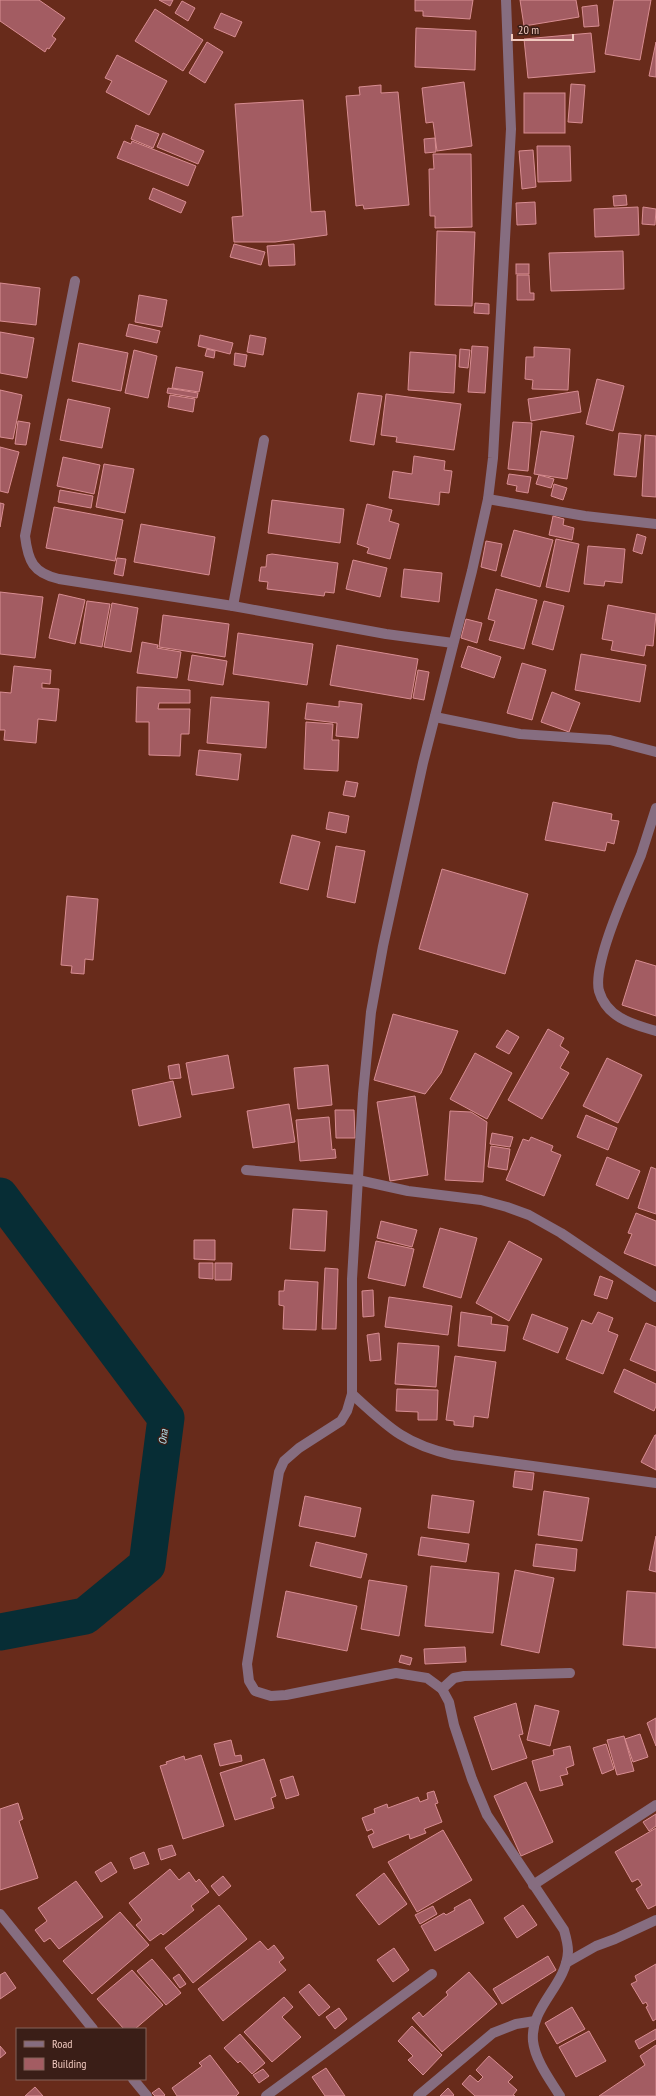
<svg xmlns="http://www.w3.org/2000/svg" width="656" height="2096" font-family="'PT Sans Narrow',sans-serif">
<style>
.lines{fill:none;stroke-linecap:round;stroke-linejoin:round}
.river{stroke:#072d35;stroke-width:37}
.building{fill:#a35c62;stroke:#d88d92}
.minor{stroke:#866d80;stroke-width:10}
.labels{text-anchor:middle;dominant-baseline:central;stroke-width:3;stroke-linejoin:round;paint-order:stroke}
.water-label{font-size:11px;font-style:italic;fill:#b8ecf9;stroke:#3a1e17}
</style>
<rect width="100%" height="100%" fill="#682b1b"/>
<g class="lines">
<path class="river" d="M0,1196L166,1418L147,1565L85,1616L0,1632"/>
</g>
<g class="building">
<path d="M0,0H39L65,18L52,36L56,39L49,49L47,48L45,52L0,21Z"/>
<path d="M159,0H173L170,6Z"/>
<path d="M415,0H473L470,19L423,16V11H415Z"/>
<path d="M520,0H576L579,17L524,26Z"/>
<path d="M614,0H651L640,60L605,54Z"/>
<path d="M182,1L195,8L188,21L175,13Z"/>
<path d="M597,5L599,26L584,27L582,7Z"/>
<path d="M155,9L203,40L183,71L135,41Z"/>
<path d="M221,13L242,22L235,37L214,28Z"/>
<path d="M416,28L476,31L475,70L415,67Z"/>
<path d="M591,33L595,72L528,78L524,39Z"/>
<path d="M207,42L223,52L205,83L189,73Z"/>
<path d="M656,42V77L649,76Z"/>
<path d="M117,55L167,81L149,115L106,92L112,81L105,78Z"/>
<path d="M464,82L472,146L437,151L433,122L426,123L422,88Z"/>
<path d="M571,84L585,85L582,123L568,122Z"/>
<path d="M381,85V93L398,92L409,205L364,209L363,205L356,206L346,96L360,95L359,87Z"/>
<rect x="524" y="93" width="41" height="40"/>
<path d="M303,100L311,212L325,211L327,235L275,242H234L232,217L243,216L235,104Z"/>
<path d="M136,125L159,134L153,148L131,139Z"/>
<path d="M163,133L204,151L198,164L157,147Z"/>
<path d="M435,138L436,152L425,153L424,139Z"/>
<path d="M124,141L131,144L132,141L196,166L188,186L117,158Z"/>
<path d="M537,146H570L571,181L538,182Z"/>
<path d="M533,150L536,187L522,189L519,151Z"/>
<path d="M433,154H471L472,227L435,228V216H430L429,169H434Z"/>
<path d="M153,188L186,202L181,213L149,199Z"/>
<path d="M626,195L627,205L614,206L613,196Z"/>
<path d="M535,202L536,224L517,225L516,203Z"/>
<path d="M638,207L639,235L595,237L594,209Z"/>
<path d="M643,207L656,209L655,225L642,224Z"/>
<path d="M437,231L475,232L472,306L435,305Z"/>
<path d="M234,244L265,252L261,265L230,257Z"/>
<path d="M294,244L295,265L269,266L267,246Z"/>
<path d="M623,251L624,289L551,291L549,253Z"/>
<rect x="516" y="264" width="13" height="10"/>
<path d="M517,275H529L530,293H534V300H517Z"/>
<path d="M0,283L40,288L36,325L0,321Z"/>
<path d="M139,295L167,300L162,327L135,322Z"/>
<path d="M475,303L489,304V314L474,313Z"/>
<path d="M129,324L160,331L157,343L126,336Z"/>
<path d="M0,332L34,338L27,378L0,373Z"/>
<path d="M200,335L233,343L230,354L198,346Z"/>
<path d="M250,335L266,338L263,355L247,352Z"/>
<path d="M79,343L128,353L121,391L72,381Z"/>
<path d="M472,346L488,347L485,393L468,392Z"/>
<path d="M534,347L570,349L568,390L532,389L533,380L525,379L526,357H534Z"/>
<path d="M207,349L215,351L214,358L205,356Z"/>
<path d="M460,349L470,350L468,368L459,367Z"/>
<path d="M134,350L157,356L148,398L125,393Z"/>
<path d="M410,352L456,355L454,393L408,390Z"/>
<path d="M235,353L247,355L245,367L234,365Z"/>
<path d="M176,367L203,372L199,392L172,388Z"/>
<path d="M597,379L624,386L613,431L586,424Z"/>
<path d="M168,388L198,393L197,398L167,393Z"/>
<path d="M0,390L22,395L13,439L0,437Z"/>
<path d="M578,391L581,412L531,421L528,399Z"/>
<path d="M358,393L382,396L374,445L350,441Z"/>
<path d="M386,394L461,404L454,450L396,442L397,437L381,435Z"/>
<path d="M170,395L195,399L193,412L168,407Z"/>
<path d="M68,399L110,408L102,448L60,440Z"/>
<path d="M18,421L30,423L26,445L15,444Z"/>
<path d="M513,422L532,423L528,471L508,469Z"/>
<path d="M541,431L574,436L567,479L534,474Z"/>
<path d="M619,433L641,435L636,477L614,475Z"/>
<path d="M645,435L656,436V497L642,496Z"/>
<path d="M0,447L19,452L8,493L0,491Z"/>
<path d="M414,456L445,461L444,470L452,471L449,493L440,492L439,505L389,498L393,471L412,474Z"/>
<path d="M63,457L100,465L94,494L57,486Z"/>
<path d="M104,464L134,469L125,513L96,507Z"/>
<path d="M509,474L531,477L528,493L516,491L517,486L507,484Z"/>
<path d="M539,475L554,479L551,488L536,484Z"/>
<path d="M554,484L567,488L563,500L551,496Z"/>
<path d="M60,490L93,496L91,508L58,502Z"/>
<path d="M272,500L344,509L340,543L268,533Z"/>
<path d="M0,503L4,504L0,527Z"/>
<path d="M367,504L392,510L389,521L399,524L390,559L367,553L369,548L357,544Z"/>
<path d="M54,507L123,520L115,561L46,548Z"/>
<path d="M553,516L564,519L563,525L574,528L572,540L549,535Z"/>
<path d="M141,524L215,537L209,575L134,562Z"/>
<path d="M514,530L553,540L540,587L501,576Z"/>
<path d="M637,534L646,537L642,554L633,551Z"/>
<path d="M556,539L579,544L569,592L546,587Z"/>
<path d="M486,541L502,544L496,571L481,567Z"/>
<path d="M588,546L625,549L622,583L605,581L604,586L584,584Z"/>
<path d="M272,554L338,563L334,593L325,592L324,596L267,589L268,582L259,581L261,567H266L267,555Z"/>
<path d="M117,558L126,559L123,576L114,574Z"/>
<path d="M353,560L387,568L380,597L346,589Z"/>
<path d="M404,569L442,573L439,602L401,597Z"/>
<path d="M496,589L537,600L524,649L489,640L495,621L488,619Z"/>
<path d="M0,592L43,597L35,658L0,654Z"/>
<path d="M59,594L85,600L75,644L49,638Z"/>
<path d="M87,601L110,604L102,647L80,643Z"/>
<path d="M544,601L564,606L553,650L532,644Z"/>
<path d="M112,603L138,608L131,652L104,647Z"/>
<path d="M608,605L656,614L653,646L646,645L644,656L611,650L613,641L602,639Z"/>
<path d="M163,615L229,624L225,657L159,647Z"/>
<path d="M466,619L482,623L477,643L461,638Z"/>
<path d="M238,633L313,644L307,685L233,674Z"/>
<path d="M142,642L158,645L157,648L181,652L177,678L137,673Z"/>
<path d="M337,645L418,659L411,699L330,685Z"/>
<path d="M468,646L501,657L494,678L461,667Z"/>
<path d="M581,654L646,665L640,702L575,690Z"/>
<path d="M192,655L227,661L223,685L188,680Z"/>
<path d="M522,663L546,670L532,720L507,713Z"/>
<path d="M14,666L51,670L50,684L42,683V688L59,689L56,721L38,719L36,743L4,740L5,730H0V692L11,693Z"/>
<path d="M418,670L429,672L424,700L413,698Z"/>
<path d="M137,687L190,690V703H159L158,709H190L189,734H181L180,756L149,755V722H136Z"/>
<path d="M552,692L580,703L569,732L541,722Z"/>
<path d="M211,697L269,702L266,748L207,743Z"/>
<path d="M339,701L362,704L358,738L336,736L337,723L305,719L307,703L339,707Z"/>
<path d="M306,722L333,724L332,740H339L338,771L304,769Z"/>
<path d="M199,750L241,754L238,780L196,775Z"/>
<path d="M346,781L358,783L355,797L343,795Z"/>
<path d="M553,802L612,814L611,820L619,821L614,844L607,842L605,851L545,840Z"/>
<path d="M329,812L349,816L346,833L326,829Z"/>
<path d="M292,835L320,842L308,890L280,883Z"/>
<path d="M336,846L365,851L355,903L327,897Z"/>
<path d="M442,869L528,894L505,974L419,949Z"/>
<path d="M67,896L98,899L93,960L85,959L84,974L71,973L72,966L61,965Z"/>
<path d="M636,960L656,966V1016L622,1005Z"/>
<path d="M393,1014L458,1031L441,1073L425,1094L374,1080Z"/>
<path d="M548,1029L564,1038L560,1046L569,1052L560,1068L569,1073L542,1119L508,1100Z"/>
<path d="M507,1030L519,1037L509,1054L496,1047Z"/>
<path d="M475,1053L512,1073L487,1119L450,1099Z"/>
<path d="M228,1055L234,1088L192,1095L186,1063Z"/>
<path d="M607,1058L642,1075L618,1123L583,1106Z"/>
<path d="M179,1064L181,1078L170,1079L168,1066Z"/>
<path d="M328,1065L332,1105L298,1109L294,1068Z"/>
<path d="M173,1081L181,1117L139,1126L132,1090Z"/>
<path d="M415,1096L428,1175L390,1181L377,1102Z"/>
<path d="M289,1104L295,1142L253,1148L247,1111Z"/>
<path d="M335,1110H354L355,1138H336Z"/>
<path d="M450,1111L471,1112L487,1122L483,1182L445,1180Z"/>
<path d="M586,1115L617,1128L608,1150L577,1137Z"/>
<path d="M329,1117L332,1150L335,1149L336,1158L300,1161L296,1120Z"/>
<path d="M492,1133L513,1137L510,1147L490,1144Z"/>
<path d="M531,1137L553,1146L551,1151L561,1155L544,1196L506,1180L523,1139L529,1141Z"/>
<path d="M491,1146L510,1149L507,1170L488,1167Z"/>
<path d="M607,1157L640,1171L628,1199L596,1185Z"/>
<path d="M651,1167L656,1169V1214L638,1208Z"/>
<path d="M293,1209L327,1211L325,1251L290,1249Z"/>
<path d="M636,1213L656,1221V1266L624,1253L632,1234L628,1233Z"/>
<path d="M381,1221L417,1230L412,1247L377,1238Z"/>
<path d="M440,1228L477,1238L461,1298L423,1287Z"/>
<path d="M194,1240H215V1260L194,1259Z"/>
<path d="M376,1241L414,1249L405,1286L368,1278Z"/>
<path d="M509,1241L542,1259L509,1321L476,1303Z"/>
<path d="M199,1263H213V1279L199,1278Z"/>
<path d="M215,1263H232L231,1280H215Z"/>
<path d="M325,1268L338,1269L336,1329H322Z"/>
<path d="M600,1276L613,1281L607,1299L594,1295Z"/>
<path d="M285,1280L318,1282L316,1330L283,1329L284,1306L279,1305V1291H284Z"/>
<path d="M373,1290L374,1316L363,1317L362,1291Z"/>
<path d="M389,1297L452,1306L448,1335L385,1327Z"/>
<path d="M461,1312L492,1317L491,1324L508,1326L505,1351L458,1346Z"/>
<path d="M598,1312L613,1318L608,1331L618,1335L603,1374L566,1359L582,1320L592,1324Z"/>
<path d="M532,1314L568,1328L558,1353L523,1339Z"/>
<path d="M646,1323L656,1327V1371L630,1360Z"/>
<path d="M379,1333L381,1360L370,1361L367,1335Z"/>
<path d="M398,1343L439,1346L436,1387L395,1384Z"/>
<path d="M455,1356L496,1362L488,1418L474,1416L473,1427L454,1425V1421L446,1420Z"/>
<path d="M624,1369L656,1384V1406L654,1411L614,1392Z"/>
<path d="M397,1389L438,1390L437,1420H418V1412L396,1411Z"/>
<path d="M655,1435H656V1470L641,1462Z"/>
<path d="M515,1471L534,1473L532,1490L513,1487Z"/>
<path d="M544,1491L589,1498L582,1541L538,1535Z"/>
<path d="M432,1495L474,1501L469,1533L428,1528Z"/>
<path d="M305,1496L361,1508L355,1537L299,1526Z"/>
<path d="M656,1536V1572L649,1570Z"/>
<path d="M421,1537L469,1544L466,1562L418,1555Z"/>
<path d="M316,1542L367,1554L361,1578L310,1566Z"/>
<path d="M536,1544L577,1549L575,1571L533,1566Z"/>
<path d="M431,1566L499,1573L493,1633L425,1626Z"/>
<path d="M515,1570L554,1578L539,1653L501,1645Z"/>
<path d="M369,1580L407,1586L399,1636L361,1629Z"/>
<path d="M286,1591L357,1606L347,1651L277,1637Z"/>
<path d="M627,1591L656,1593V1648L623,1645Z"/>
<path d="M465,1647L466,1662L425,1664L424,1649Z"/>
<path d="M401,1655L412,1658L410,1665L399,1662Z"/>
<path d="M516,1703L523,1734L519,1735L527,1758L492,1770L474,1717Z"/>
<path d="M535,1705L559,1711L550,1746L527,1740Z"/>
<path d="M656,1718V1746L647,1723Z"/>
<path d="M640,1734L648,1757L633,1762L625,1739Z"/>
<path d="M624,1736L634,1771L617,1775L607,1740Z"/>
<path d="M231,1740L235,1756L241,1755L242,1761L220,1766L214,1744Z"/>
<path d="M606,1744L614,1769L602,1774L593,1748Z"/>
<path d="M570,1746L574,1765L566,1768L568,1774L560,1776L563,1785L540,1791L532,1761L554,1755L553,1750Z"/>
<path d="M201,1755L224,1826L183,1839L160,1766L167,1764L166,1762L184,1756L185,1760Z"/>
<path d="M264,1759L276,1796L271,1798L274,1808L235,1820L220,1773Z"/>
<path d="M293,1776L299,1795L286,1799L280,1780Z"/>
<path d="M526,1782L553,1842L521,1856L494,1796Z"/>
<path d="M434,1791L438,1803L435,1804L442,1822L424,1829L426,1833L410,1839L409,1834L373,1848L368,1836L374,1833L372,1829L367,1831L362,1818L375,1813L374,1809L387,1804L388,1808L418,1797L420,1802L428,1799L427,1793Z"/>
<path d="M18,1803L23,1819L19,1821L38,1878L0,1890V1809Z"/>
<path d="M656,1814V1826L649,1831L643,1822Z"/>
<path d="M656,1828V1905L648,1909L636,1889L642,1885L638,1879L632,1882L615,1852Z"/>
<path d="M443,1830L472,1880L417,1912L388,1862Z"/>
<path d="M172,1845L176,1855L161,1860L158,1849Z"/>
<path d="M144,1852L149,1864L134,1869L130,1858Z"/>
<path d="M111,1862L117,1872L101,1882L95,1872Z"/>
<path d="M170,1869L179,1880L189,1872L196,1882L199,1879L209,1892L191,1906L194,1910L163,1935L161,1933L150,1941L136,1925L142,1920L129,1903Z"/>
<path d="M384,1873L407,1904L379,1925L356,1895Z"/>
<path d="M223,1876L231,1886L219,1896L211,1886Z"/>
<path d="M76,1881L103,1917L59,1949L50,1938L44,1942L35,1930L47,1921L38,1908Z"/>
<path d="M470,1899L484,1923L435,1951L421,1926L444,1913L446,1915L455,1910L454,1908Z"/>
<path d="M219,1905L247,1939L193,1983L165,1948Z"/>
<path d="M523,1905L537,1925L517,1938L504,1918Z"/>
<path d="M433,1906L437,1914L420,1924L415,1915Z"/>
<path d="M120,1912L149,1945L92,1994L63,1961Z"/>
<path d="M260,1941L268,1950L274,1945L284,1958L279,1962L286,1970L223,2021L198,1989Z"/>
<path d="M394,1948L409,1970L393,1982L377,1960Z"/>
<path d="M548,1956L556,1970L502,2004L493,1989Z"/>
<path d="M152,1959L181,1993L166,2005L137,1971Z"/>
<path d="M656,1964V2019L653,2021L646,2007L648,2006L646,2002L643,2004L631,1984L637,1981L635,1976Z"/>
<path d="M132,1970L163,2005L135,2029H124L97,1999Z"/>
<path d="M5,1972L16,1988L0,1999V1975Z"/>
<path d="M469,1972L497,2004L442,2052L412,2018L419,2012L423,2017L448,1995L446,1992Z"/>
<path d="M179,1974L186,1984L180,1988L173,1978Z"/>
<path d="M309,1984L330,2007L319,2016L299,1992Z"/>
<path d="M284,1997L293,2007L282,2017L301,2037L272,2062L244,2032Z"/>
<path d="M572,2007L585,2029L557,2044L545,2023Z"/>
<path d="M339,2008L347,2019L335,2029L326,2017Z"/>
<path d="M412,2026L442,2055L423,2075L408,2060L413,2056L398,2041Z"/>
<path d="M656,2029V2039L639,2049L635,2041Z"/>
<path d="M589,2031L606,2061L576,2077L559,2047Z"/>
<path d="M240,2034L265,2063L252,2074L240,2061L238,2063L224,2048Z"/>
<path d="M656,2045V2096H599L645,2065L640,2056Z"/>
<path d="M0,2046L6,2053L0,2058Z"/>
<path d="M210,2055L239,2093L236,2096H177L172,2088L202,2066L199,2063Z"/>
<path d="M489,2056L513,2077L508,2082L517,2090L513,2095L515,2096H475L462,2084L470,2075L478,2082L483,2077L476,2070Z"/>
<path d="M326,2068L345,2096H325L312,2077Z"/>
<path d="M263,2069L269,2076L259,2083L253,2075Z"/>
<path d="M35,2087L43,2096H25Z"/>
<path d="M159,2088L165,2095L164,2096H155L152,2093Z"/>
<path d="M448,2088L454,2095L453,2096H440Z"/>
</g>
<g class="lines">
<g class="minor">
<path d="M506,0L511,129L493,458L488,499L472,571L423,763L383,946L371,1012L363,1094L352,1279V1394L347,1411L341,1421L299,1448L284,1461L279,1472L247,1664L249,1681L255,1691L271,1696L286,1695L396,1673L427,1678L442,1689L449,1702L454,1725L472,1779L487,1815L564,1930C566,1937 568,1944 568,1951C567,1985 530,2006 533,2041C535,2060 550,2080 560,2096"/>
<path d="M75,281L25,536C28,561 33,573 59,579L233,606L386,634L453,643"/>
<path d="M488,499L585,516L656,524"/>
<path d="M233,606L264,440"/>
<path d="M435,717L520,734L610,740L656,752"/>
<path d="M656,808C651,824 646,839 641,855C629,884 592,963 599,991C607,1018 632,1024 656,1031"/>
<path d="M246,1170L358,1180L408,1191L481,1200L507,1207L529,1215L561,1233L656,1297"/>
<path d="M352,1394C388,1427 404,1444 453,1455L656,1483"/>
<path d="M442,1689L454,1678L464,1676L570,1673"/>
<path d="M533,1885L656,1805"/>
<path d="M0,1914L93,2029"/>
<path d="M566,1963L596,1946L615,1939L656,1920"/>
<path d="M133,2079L147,2096"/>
<path d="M266,2096L432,1974"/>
<path d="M418,2096L493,2033L516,2024L535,2021"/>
</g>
</g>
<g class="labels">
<g class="water-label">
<text transform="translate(163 1437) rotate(-83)">Ona</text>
</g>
</g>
<rect x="16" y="2028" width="130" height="52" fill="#3a1e17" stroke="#83625a"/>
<rect x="24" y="2041" width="20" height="6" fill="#866d80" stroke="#83625a"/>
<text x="52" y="2048" font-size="12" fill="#f0c9bf">Road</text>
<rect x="24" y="2058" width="20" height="12" fill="#a35c62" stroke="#83625a"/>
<text x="52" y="2068" font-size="12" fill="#f0c9bf">Building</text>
<path d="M512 34v6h61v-6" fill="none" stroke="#f0c9bf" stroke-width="2"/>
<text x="518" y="34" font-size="12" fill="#f0c9bf" stroke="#3a1e17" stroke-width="3" paint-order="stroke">20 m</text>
</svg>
